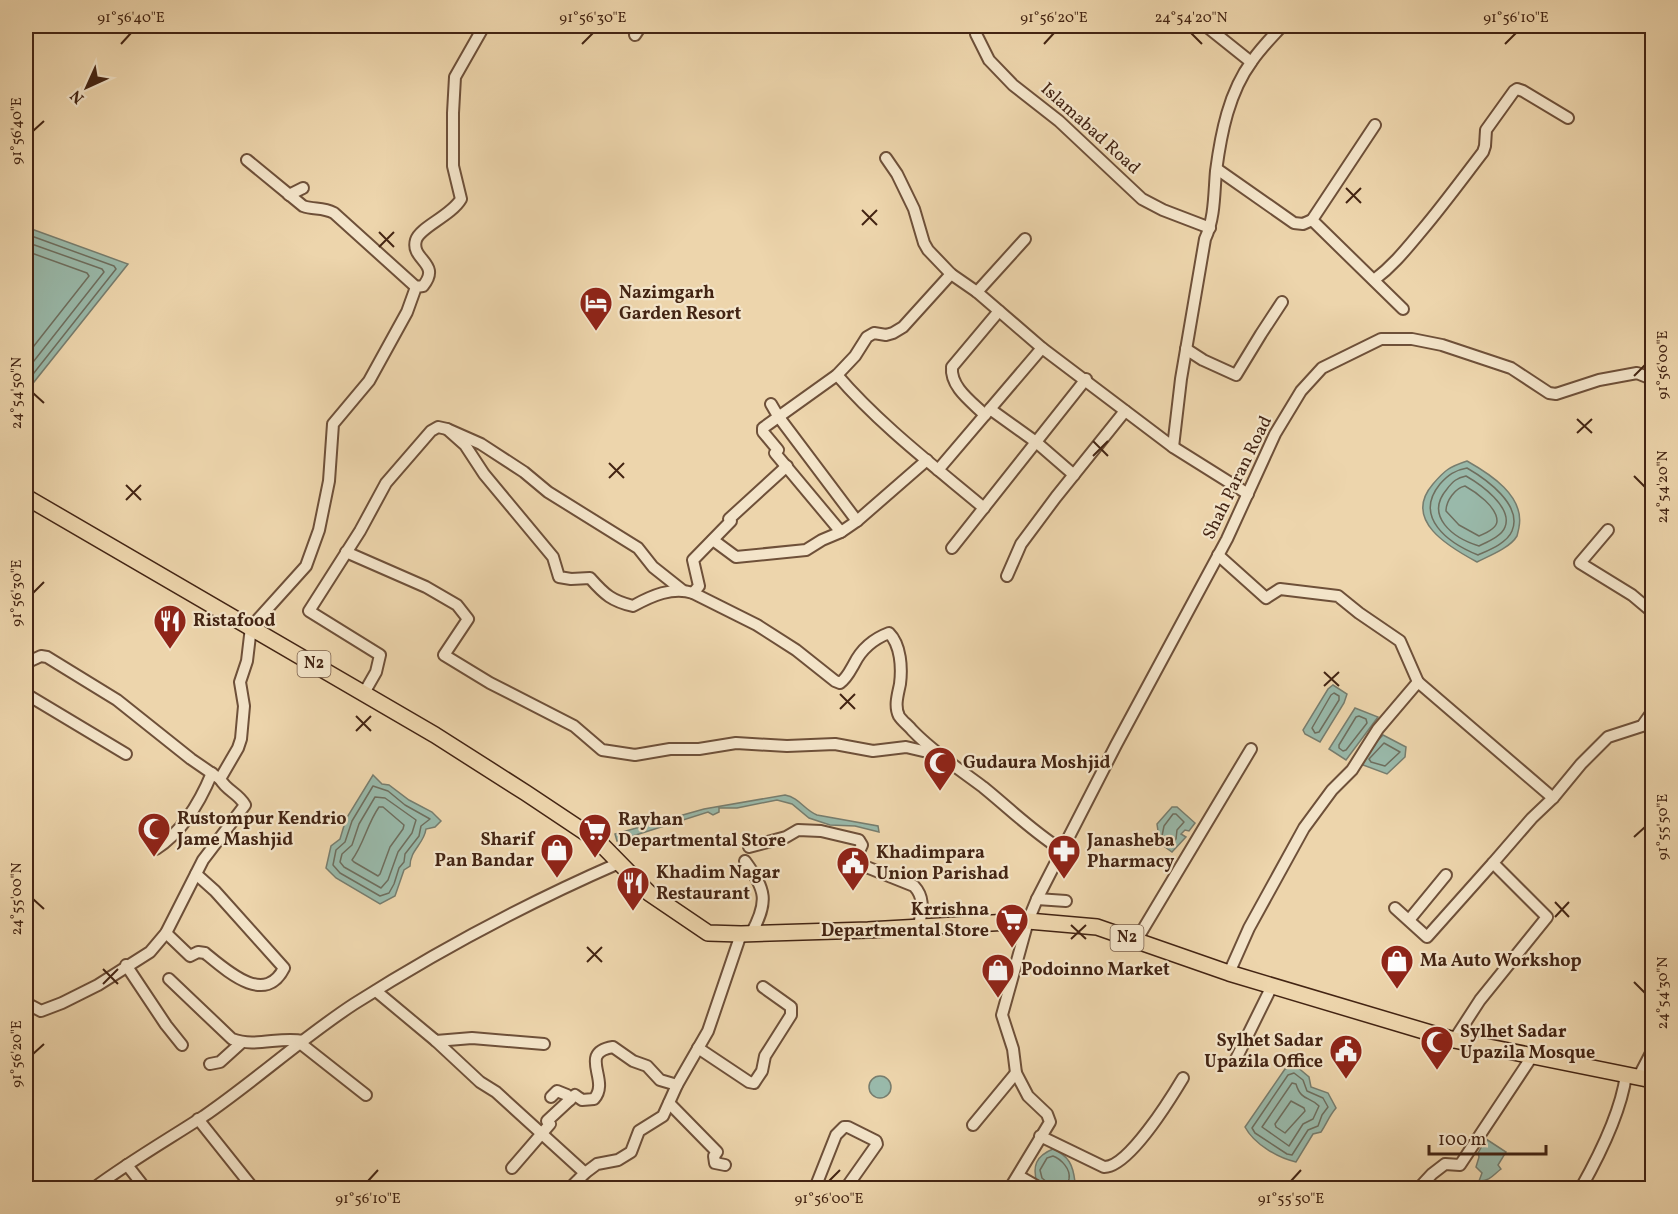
<svg xmlns="http://www.w3.org/2000/svg" width="1678" height="1214" font-family="Vollkorn,serif">
<style>
.water{fill:#99b9aa;stroke:#777d6e;stroke-width:1.5}
.lines{fill:none;stroke-linecap:round;stroke-linejoin:round}
.shore{stroke:#6e6e5e;stroke-width:1.5}
.minor-casing{stroke:#6e5039;stroke-width:14}
.highway-casing{stroke:#432413;stroke-width:18}
.minor{stroke:#f3e4c9;stroke-width:10}
.highway{stroke:#edd5ac;stroke-width:15}
.ticks{fill:none;stroke:#432413;stroke-width:2}
.labels{text-anchor:middle;dominant-baseline:central;stroke-width:4.5;stroke-linejoin:round;paint-order:stroke}
.shield{fill:#f3e4c9;stroke:#785e4a;stroke-width:1.5}
.shield-label{font-size:16px;font-weight:bold;fill:#432413}
.street-label{font-size:18px;fill:#432413;stroke:#f3e4c9}
.poi-label{font-size:18px;font-weight:bold;fill:#432413;stroke:#f3e4c9;text-anchor:start}
.neatline{fill:none;stroke:#432413;stroke-width:2}
.ticks-label{font-size:15px;text-anchor:middle;fill:#432413}
</style>
<rect width="100%" height="100%" fill="#edd5ac"/>
<filter id="stains"><feTurbulence type="fractalNoise" baseFrequency=".00333" numOctaves="4"/><feColorMatrix values="0 0 0 0 .2 0 0 0 0 .09 0 0 0 0 .02 0 0 0 .5 -.17"/></filter>
<radialGradient id="worn" r=".72"><stop offset=".6" stop-color="#630" stop-opacity="0"/><stop offset="1" stop-color="#630" stop-opacity=".3"/></radialGradient>
<g class="water">
<path d="M26,227L128,264L26,392Z"/>
<path d="M1467,461C1490,474 1525,496 1519,527C1519,528 1517,536 1517,536C1510,548 1489,556 1477,562C1449,547 1402,520 1433,484C1445,470 1449,467 1467,461Z"/>
<path d="M1333,685L1347,694L1344,703L1320,742L1305,734L1303,730L1328,689Z"/>
<path d="M1355,708L1378,717L1346,760L1329,749Z"/>
<path d="M1383,735L1406,747L1405,757L1387,774L1363,765L1362,757Z"/>
<path d="M373,775L382,784L389,785L409,800L432,812L441,821L435,827L426,829C424,844 410,850 410,866L404,870L395,896L380,904L336,878L326,868L331,846L340,839L346,819Z"/>
<path d="M785,795C800,798 803,809 817,815L878,826L879,832L855,826L830,825L809,818L792,804L777,800L737,808H719V812L713,815L708,812L617,841L615,834L704,809Z"/>
<path d="M1172,807H1177L1195,823L1189,831L1185,830L1181,834L1186,837L1172,852L1154,839L1158,831L1157,824Z"/>
<path d="M1296,1066L1309,1077L1311,1087L1328,1093L1336,1108C1329,1116 1327,1123 1321,1132L1313,1134L1296,1162C1278,1158 1254,1144 1245,1127L1285,1069Z"/>
<circle cx="880" cy="1087" r="11"/>
<path d="M1486,1139L1506,1152L1498,1165L1501,1169C1493,1175 1490,1181 1479,1181L1482,1173L1476,1167L1479,1157L1478,1153Z"/>
<path d="M1053,1149C1069,1156 1073,1165 1075,1182L1071,1188H1050L1037,1183C1032,1166 1036,1156 1053,1149Z"/>
</g>
<g class="lines">
<g class="shore">
<path d="M26,234L114,266L116,269L26,383"/>
<path d="M26,242L102,269L104,272L26,371"/>
<path d="M26,251L87,273L89,276L26,356"/>
<path d="M1467,468C1486,479 1523,505 1512,531C1507,543 1489,550 1478,555C1448,543 1413,517 1440,484C1448,475 1455,470 1467,468Z"/>
<path d="M1466,476C1480,484 1513,507 1505,527C1502,536 1487,542 1479,546C1453,538 1424,516 1447,489C1453,481 1457,478 1466,476Z"/>
<path d="M1465,486C1476,492 1497,507 1497,521C1497,528 1484,534 1479,536L1459,525L1446,511C1446,501 1455,488 1465,486Z"/>
<path d="M1334,693L1339,696V700L1319,732L1315,733L1312,728L1331,695Z"/>
<path d="M1359,716L1366,719L1367,723L1346,750L1343,751L1339,748V745L1356,717Z"/>
<path d="M1384,743L1400,752L1385,766L1371,762L1369,759Z"/>
<path d="M373,786L388,791L405,805L430,819L421,826L419,836L405,854L404,862L399,868L394,884L389,893L380,896L340,873L333,865L336,850L345,842L352,821Z"/>
<path d="M375,797L385,798L416,820L412,833L398,852L388,880L381,888L344,867L340,862L342,854L352,845L359,824Z"/>
<path d="M379,807H383L404,825L403,829L390,847L380,874L378,876L354,862L352,860C364,844 367,824 379,807Z"/>
<path d="M1173,814H1176L1184,822L1177,830L1176,839L1171,844L1162,836L1164,826Z"/>
<path d="M1294,1073L1303,1080L1307,1091L1323,1098L1328,1107L1322,1115L1318,1126L1308,1130L1292,1155L1287,1154L1255,1133L1252,1128L1288,1075Z"/>
<path d="M1292,1083L1296,1084C1301,1101 1309,1096 1319,1106L1313,1119L1303,1124L1289,1146L1262,1127Z"/>
<path d="M1291,1101L1304,1108L1305,1111L1285,1133L1276,1127L1275,1124Z"/>
<path d="M1049,1188L1048,1183L1042,1178L1040,1170L1047,1158L1053,1156C1061,1159 1071,1169 1069,1179C1068,1182 1067,1185 1066,1188"/>
</g>
<g class="minor-casing">
<g id="minor">
<path d="M980,26L976,34L989,60L1013,85L1059,121L1142,199L1163,210L1210,228"/>
<path d="M1206,26L1251,62"/>
<path d="M635,35L641,26"/>
<path d="M886,158L897,174L914,209L924,243L928,250L951,274L977,292L1042,348L1173,447L1248,494"/>
<path d="M247,160L303,206C314,210 322,207 334,213L416,287"/>
<path d="M1217,169L1294,223L1303,224L1312,220L1375,125"/>
<path d="M289,195L303,188"/>
<path d="M1312,220L1403,309"/>
<path d="M1374,280C1394,265 1407,248 1423,229C1444,204 1463,178 1483,152L1485,146L1486,130L1514,91L1517,89L1523,91L1568,118"/>
<path d="M977,292L1025,239"/>
<path d="M1186,349L1203,360L1236,375L1261,334L1282,302"/>
<path d="M837,375C880,425 934,466 984,508"/>
<path d="M771,404L778,416L857,521"/>
<path d="M990,409L1036,442L1074,475"/>
<path d="M985,415C972,402 950,387 952,367L999,311"/>
<path d="M447,429L465,445L484,474L553,557L559,577L571,579L590,578C605,595 612,601 633,606C651,596 673,586 693,593L757,625L796,650L835,681L840,683C847,678 850,671 854,664C862,648 873,639 889,633C901,645 902,668 900,684C898,694 894,706 899,716C902,721 908,725 912,730C933,752 959,769 983,787C1009,808 1033,832 1062,850"/>
<path d="M1173,447L1181,379L1205,239C1215,218 1214,193 1216,171C1221,133 1229,92 1252,61C1261,48 1272,37 1282,26"/>
<path d="M938,470L1042,348"/>
<path d="M1608,530L1580,563L1632,595L1651,611L1652,609"/>
<path d="M841,532L775,453L778,450L763,432V428L837,375L855,356L867,337L874,333L886,335L893,333L903,327L951,274"/>
<path d="M713,540L736,557L806,550L822,540L841,532L857,521L927,460"/>
<path d="M952,548L1086,379"/>
<path d="M346,552L426,587L457,605L468,619L444,655L490,683L574,726L602,750L635,755L670,749H699L736,743L787,746L835,744L873,751L906,747L936,754"/>
<path d="M1218,555L1266,598L1280,589L1338,596L1359,613L1400,641L1418,682"/>
<path d="M1007,576L1021,544L1056,497L1125,411"/>
<path d="M693,593L699,586L693,560L731,521L729,519L787,466"/>
<path d="M26,663L41,656L47,657L117,700L191,759L220,779"/>
<path d="M364,693L376,672L380,655L309,611L360,531L386,483L431,431L438,427L447,429L481,444L524,472L548,492L638,548L653,567L682,590"/>
<path d="M26,694L126,754"/>
<path d="M749,847L786,837L798,830L821,831L859,840L862,845L854,862L914,886C926,899 921,912 919,927"/>
<path d="M156,849C182,832 200,802 212,773"/>
<path d="M745,861C766,890 769,901 751,934"/>
<path d="M1037,899L1066,901"/>
<path d="M1395,908L1427,937L1493,863"/>
<path d="M1409,920L1446,875"/>
<path d="M166,933L190,956L198,952L205,953C227,971 265,1006 284,968L215,891L196,874"/>
<path d="M1136,941L1251,749"/>
<path d="M126,965L166,1025L182,1045"/>
<path d="M1229,973L1249,928L1304,828L1332,790L1352,770L1378,729L1418,682L1553,798"/>
<path d="M169,979L232,1039C256,1048 280,1036 303,1041"/>
<path d="M376,991L436,1041L472,1038L544,1044"/>
<path d="M26,1003L41,1011L62,1003L98,985L150,952L166,933L203,860L245,805C238,793 227,791 220,779L238,748L241,739L244,706L240,682L247,661L251,627L306,566L319,530L329,481L333,424L369,381L407,312L416,287L423,286C442,263 410,260 416,240C420,227 451,216 461,199L453,166V113L455,77L484,26"/>
<path d="M1454,1040L1480,1000L1547,917L1493,863L1532,818L1553,798L1581,764L1608,737L1642,726L1652,712"/>
<path d="M436,1041L480,1082L496,1092L585,1173"/>
<path d="M300,1043L366,1095"/>
<path d="M698,1048L749,1082L754,1083L762,1071L765,1056L791,1015V1007L763,987"/>
<path d="M1236,1059L1272,986"/>
<path d="M210,1064L220,1062L241,1043"/>
<path d="M1638,1078L1652,1051"/>
<path d="M551,1097L557,1091L567,1095L570,1100"/>
<path d="M669,1103L717,1152L714,1156L715,1163L725,1165"/>
<path d="M198,1119L253,1188"/>
<path d="M973,1125L1016,1073"/>
<path d="M1040,1136L1104,1167C1128,1168 1171,1098 1183,1078"/>
<path d="M127,1165L145,1188"/>
<path d="M512,1168L550,1124L547,1121L575,1095L582,1100L594,1099C611,1080 577,1053 613,1047L633,1061L647,1066L660,1080L677,1085"/>
<path d="M1019,1176L1040,1188"/>
<path d="M578,1181L588,1188"/>
<path d="M94,1188C129,1162 167,1140 204,1116C255,1081 302,1038 354,1004C439,950 527,903 619,863"/>
<path d="M570,1188L585,1173L597,1164L618,1160L631,1152L639,1131L663,1116L677,1085L708,1031L741,934"/>
<path d="M815,1188L836,1135L844,1127H848L876,1141L877,1144L846,1188"/>
<path d="M1010,1188L1050,1122L1047,1114L1028,1096L1016,1073L1013,1049L1002,1015L1028,921L1037,899L1116,745L1227,539L1275,434L1301,391L1322,368L1381,339H1412L1442,345L1511,368L1549,393L1556,394L1599,380L1637,373L1652,379"/>
<path d="M1419,1188L1432,1174L1445,1164L1460,1165L1533,1055"/>
<path d="M1581,1188C1599,1156 1621,1112 1626,1075"/>
</g>
</g>
<g class="highway-casing">
<path id="highway" d="M26,497L435,735L526,793L598,841L649,893L708,933L741,934L868,930L1028,921L1097,927L1229,973L1454,1040L1652,1080"/>
</g>
<use href="#minor" class="minor"/>
<use href="#highway" class="highway"/>
</g>
<path class="ticks" d="M1191,33L1202,44M121,44L131,33M582,44L593,33M1044,44L1054,33M1505,44L1516,33M33,131L44,121M1346,188L1361,203M1346,203L1361,188M862,210L877,225M862,225L877,210M379,232L394,247M379,247L394,232M1634,376L1645,365M33,393L44,403M1577,419L1592,433M1577,433L1592,419M1093,441L1108,456M1093,456L1108,441M609,463L624,478M1634,476L1645,487M609,478L624,463M126,485L141,500M126,500L141,485M33,593L44,582M1324,672L1339,686M1324,686L1339,672M840,694L855,709M840,709L855,694M356,716L371,731M356,731L371,716M1634,837L1645,827M33,899L44,909M1555,902L1569,917M1555,917L1569,902M1071,925L1086,939M1071,939L1086,925M587,947L602,962M587,962L602,947M103,969L118,984M1634,982L1645,993M103,984L118,969M33,1054L44,1044M368,1181L378,1170M829,1181L840,1170M1291,1181L1301,1170"/>
<defs>
<g id="hotel-pin" transform="scale(1.725)"><path d="M0 17L-7.5 6A9.5 9.5 0 1 1 7.5 6Z" fill="#8f2418" stroke="#f3e4c9"/><path d="M-6-4.5h1.5V1H6V5H4.5V3h-9V5H-6ZM-4 0a1.8 1.8 0 1 1 3.6 0ZM.5 0V-2.5h3Q6-2.5 6 0Z" fill="#fff"/></g>
<g id="restaurant-pin" transform="scale(1.725)"><path d="M0 17L-7.5 6A9.5 9.5 0 1 1 7.5 6Z" fill="#8f2418" stroke="#f3e4c9"/><path d="M-5-6h1v4h1v-4h1v4h1v-4h1v5L-1.5 .5V6h-2V.5L-5-1ZM5-6V6H3V1.5H1.5Q1.5-4 5-6Z" fill="#fff"/></g>
<g id="mosque-pin" transform="scale(1.725)"><path d="M0 17L-7.5 6A9.5 9.5 0 1 1 7.5 6Z" fill="#8f2418" stroke="#f3e4c9"/><path d="M3.5-4.9A6 6 0 1 0 3.5 4.9A5 5 0 1 1 3.5-4.9Z" fill="#fff"/></g>
<g id="supermarket-pin" transform="scale(1.725)"><path d="M0 17L-7.5 6A9.5 9.5 0 1 1 7.5 6Z" fill="#8f2418" stroke="#f3e4c9"/><path d="M-6-5.5h2.5l.6 2H6L4.5 2H-2.5L-4.4-4H-6ZM-1.5 3.2a1.3 1.3 0 1 0 .1 0ZM3 3.2a1.3 1.3 0 1 0 .1 0Z" fill="#fff"/></g>
<g id="shop-pin" transform="scale(1.725)"><path d="M0 17L-7.5 6A9.5 9.5 0 1 1 7.5 6Z" fill="#8f2418" stroke="#f3e4c9"/><path d="M-5-2.5h2.3a2.7 3.5 0 0 1 5.4 0H5L5.5 6h-11ZM-1.5-2.5h3a1.5 2.3 0 0 0-3 0Z" fill="#fff"/></g>
<g id="pharmacy-pin" transform="scale(1.725)"><path d="M0 17L-7.5 6A9.5 9.5 0 1 1 7.5 6Z" fill="#8f2418" stroke="#f3e4c9"/><path d="M-2-6h4v4h4v4h-4v4h-4v-4h-4v-4h4Z" fill="#fff"/></g>
<g id="civic-pin" transform="scale(1.725)"><path d="M0 17L-7.5 6A9.5 9.5 0 1 1 7.5 6Z" fill="#8f2418" stroke="#f3e4c9"/><path d="M-.6-6.5H3V-4.5H.6V-3L4-1V1h2V6H-6V1h2V-1L-.6-3ZM-1.2 2.5V6h2.4V2.5Z" fill="#fff"/></g>
</defs>
<g fill-rule="evenodd">
<use href="#hotel-pin" x="596" y="303"/>
<use href="#restaurant-pin" x="170" y="621"/>
<use href="#mosque-pin" x="940" y="763"/>
<use href="#mosque-pin" x="154" y="829"/>
<use href="#supermarket-pin" x="595" y="830"/>
<use href="#shop-pin" x="557" y="850"/>
<use href="#pharmacy-pin" x="1064" y="851"/>
<use href="#civic-pin" x="853" y="863"/>
<use href="#restaurant-pin" x="633" y="883"/>
<use href="#supermarket-pin" x="1012" y="920"/>
<use href="#shop-pin" x="1397" y="961"/>
<use href="#shop-pin" x="998" y="970"/>
<use href="#mosque-pin" x="1437" y="1042"/>
<use href="#civic-pin" x="1346" y="1051"/>
</g>
<g class="labels">
<g class="shield">
<rect x="297.5" y="651" width="33" height="26" rx="4.5"/>
<rect x="1110.5" y="925" width="33" height="26" rx="4.5"/>
</g>
<g class="shield-label">
<text x="314" y="664">N2</text>
<text x="1127" y="938">N2</text>
</g>
<g class="street-label">
<text transform="translate(1090 129) rotate(42)">Islamabad Road</text>
<text transform="translate(1238 478) rotate(-64)">Shah Paran Road</text>
</g>
<g class="poi-label">
<text x="619" y="293">Nazimgarh<tspan x="619" dy="21">Garden Resort</tspan></text>
<text x="193" y="621">Ristafood</text>
<text x="963" y="763">Gudaura Moshjid</text>
<text x="177" y="819">Rustompur Kendrio<tspan x="177" dy="21">Jame Mashjid</tspan></text>
<text x="618" y="820">Rayhan<tspan x="618" dy="21">Departmental Store</tspan></text>
<text x="534" y="840" text-anchor="end">Sharif<tspan x="534" dy="21">Pan Bandar</tspan></text>
<text x="1087" y="841">Janasheba<tspan x="1087" dy="21">Pharmacy</tspan></text>
<text x="876" y="853">Khadimpara<tspan x="876" dy="21">Union Parishad</tspan></text>
<text x="656" y="873">Khadim Nagar<tspan x="656" dy="21">Restaurant</tspan></text>
<text x="989" y="910" text-anchor="end">Krrishna<tspan x="989" dy="21">Departmental Store</tspan></text>
<text x="1420" y="961">Ma Auto Workshop</text>
<text x="1021" y="970">Podoinno Market</text>
<text x="1460" y="1032">Sylhet Sadar<tspan x="1460" dy="21">Upazila Mosque</tspan></text>
<text x="1323" y="1041" text-anchor="end">Sylhet Sadar<tspan x="1323" dy="21">Upazila Office</tspan></text>
</g>
</g>
<rect width="1678" height="1214" fill="none" stroke="#edd5ac" stroke-width="66"/>
<g transform="translate(87 87) rotate(225)" stroke="#f3e4c9" stroke-width="4.5" paint-order="stroke">
<path d="M0-4.5L10 22L0 15L-10 22Z" fill="#432413"/>
<text y="-9" font-size="16" font-weight="bold" text-anchor="middle" fill="#432413">N</text>
</g>
<path d="M1429 1145v9h117v-9" fill="none" stroke="#432413" stroke-width="3"/>
<text x="1438" y="1145" font-size="18" fill="#432413" stroke="#f3e4c9" stroke-width="4.5" paint-order="stroke">100 m</text>
<rect x="33" y="33" width="1612" height="1148" class="neatline"/>
<g class="ticks-label">
<text x="131" y="22">91°56'40"E</text>
<text x="593" y="22">91°56'30"E</text>
<text x="1054" y="22">91°56'20"E</text>
<text x="1191" y="22">24°54'20"N</text>
<text x="1516" y="22">91°56'10"E</text>
<text transform="translate(16 131) rotate(-90)" y="5">91°56'40"E</text>
<text transform="translate(1662 365) rotate(-90)" y="5">91°56'00"E</text>
<text transform="translate(16 393) rotate(-90)" y="5">24°54'50"N</text>
<text transform="translate(1662 487) rotate(-90)" y="5">24°54'20"N</text>
<text transform="translate(16 593) rotate(-90)" y="5">91°56'30"E</text>
<text transform="translate(1662 827) rotate(-90)" y="5">91°55'50"E</text>
<text transform="translate(16 899) rotate(-90)" y="5">24°55'00"N</text>
<text transform="translate(1662 993) rotate(-90)" y="5">24°54'30"N</text>
<text transform="translate(16 1054) rotate(-90)" y="5">91°56'20"E</text>
<text x="368" y="1203">91°56'10"E</text>
<text x="829" y="1203">91°56'00"E</text>
<text x="1291" y="1203">91°55'50"E</text>
</g>
<rect width="100%" height="100%" filter="url(#stains)"/>
<rect width="100%" height="100%" fill="url(#worn)"/>
</svg>
